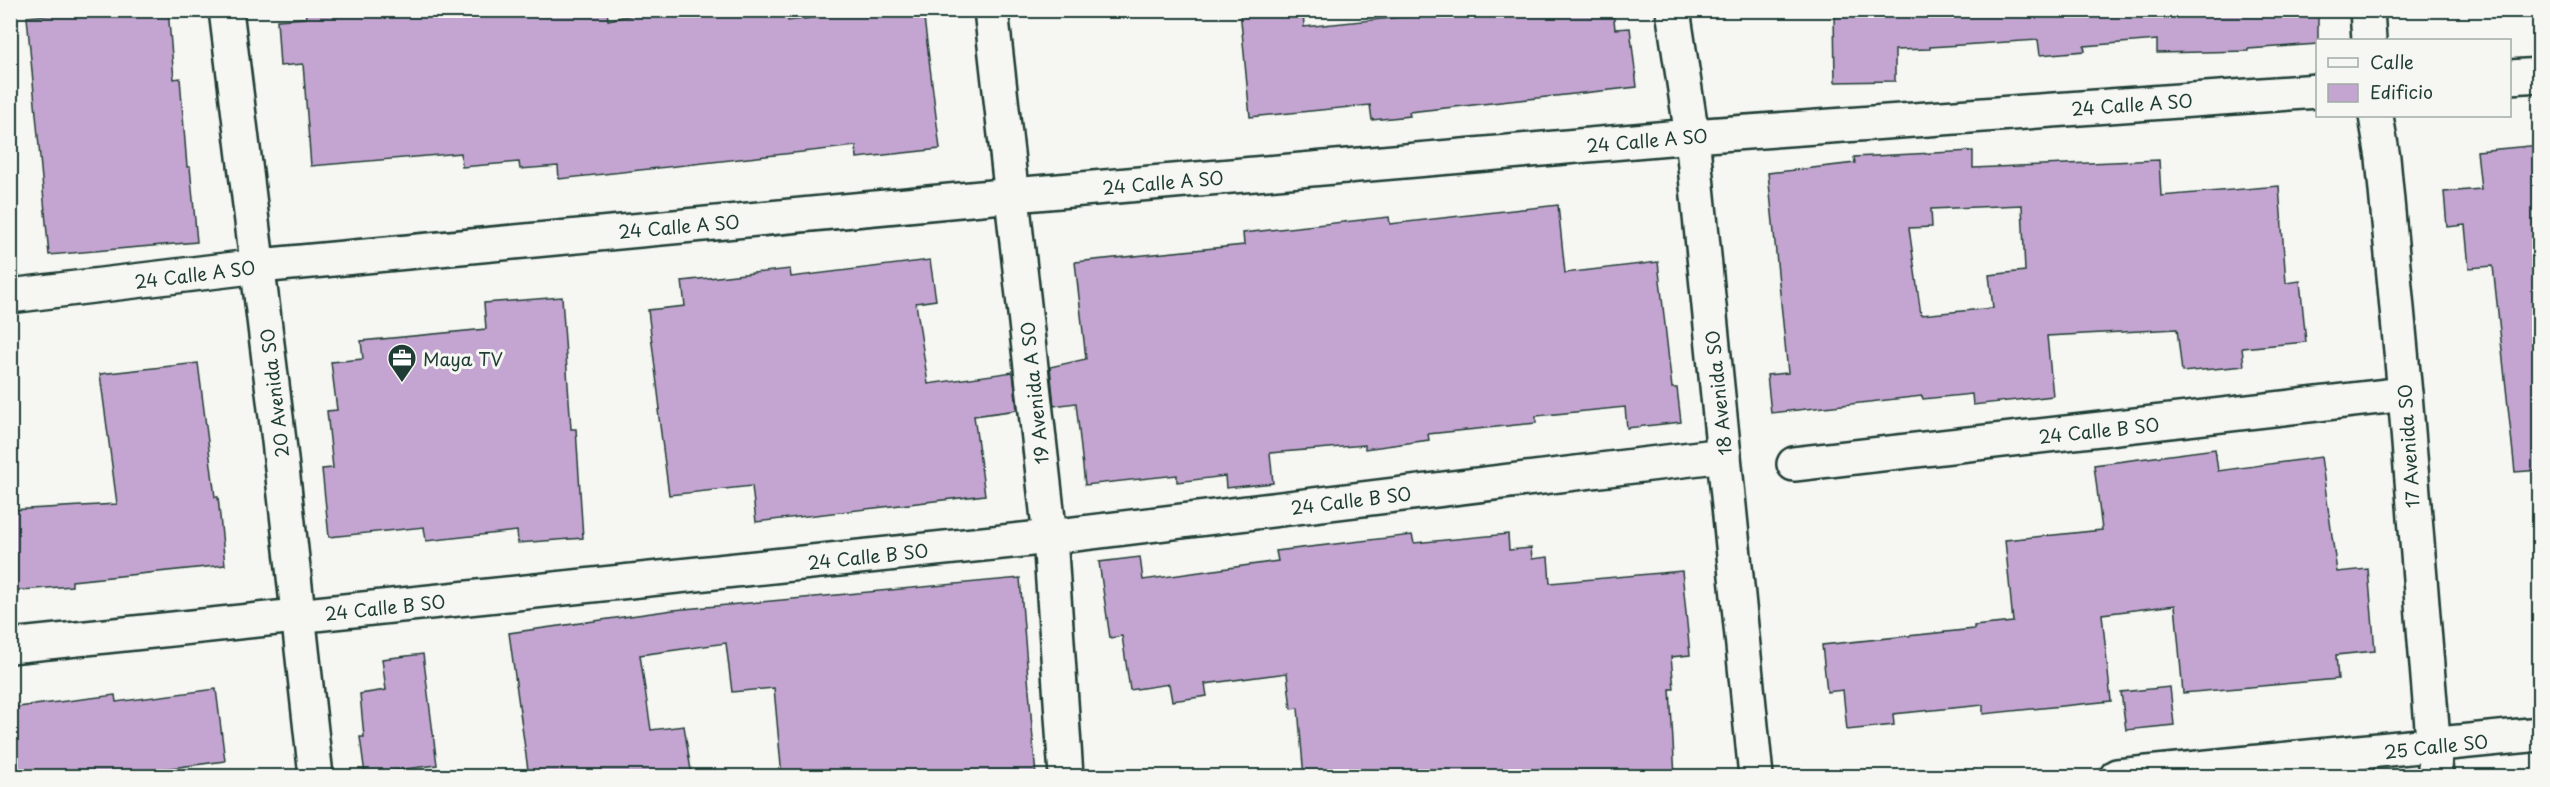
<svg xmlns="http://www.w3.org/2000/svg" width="2550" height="787" font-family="'Playpen Sans',sans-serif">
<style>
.building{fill:#c4a5d1;stroke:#1f3d34;stroke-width:1.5;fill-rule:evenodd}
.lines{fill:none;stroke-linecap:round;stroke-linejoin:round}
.street-casing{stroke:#1f3d34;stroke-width:38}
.secondary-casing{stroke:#1f3d34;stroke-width:38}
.street{stroke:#f6f6f2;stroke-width:33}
.secondary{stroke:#f6f6f2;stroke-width:33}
.labels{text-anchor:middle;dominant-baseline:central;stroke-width:6;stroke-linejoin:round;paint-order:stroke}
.street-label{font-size:18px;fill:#1f3d34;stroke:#f6f6f2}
.poi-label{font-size:18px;fill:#1f3d34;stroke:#f6f6f2;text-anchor:start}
</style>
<rect width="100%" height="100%" fill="#f6f6f2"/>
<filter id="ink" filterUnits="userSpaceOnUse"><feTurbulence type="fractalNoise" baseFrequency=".0167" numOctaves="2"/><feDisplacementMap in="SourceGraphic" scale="12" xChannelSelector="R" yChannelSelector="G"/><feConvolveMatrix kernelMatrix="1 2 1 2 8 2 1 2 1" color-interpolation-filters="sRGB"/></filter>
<g filter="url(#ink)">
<g class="building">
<path d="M107,10H168L174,79L180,78L187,167H190L197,242L49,255L27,17Z"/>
<path d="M305,10H607L608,20L655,10H786L788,21L878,10H923L940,149L857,158L856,146L559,179L558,166L520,169L519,162L462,167L461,153L311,166L303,64L280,66L277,20L306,18Z"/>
<path d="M1240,10H1303L1304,27L1470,10H1613L1615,29L1630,28L1637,87L1409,112L1410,116L1372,120L1370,105L1250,117Z"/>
<path d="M1834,10H2318V44L2248,49V51L2157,53V40L2084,46L2085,51L2040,55L2038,40L1930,47V49L1895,50V81L1835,82Z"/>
<path d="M2540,145V470L2515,472L2493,266L2469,268L2465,225L2447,227L2444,192L2481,189L2477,151Z"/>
<path d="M1973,151V168L2159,160L2161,196L2279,186L2286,283L2300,281L2306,342L2242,348L2244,366L2182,372L2177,329L2047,336L2053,396L1973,405L1972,394L1923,399L1922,396L1771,413L1767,375L1788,373L1768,173L1855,163L1854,157ZM2022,205L2025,271L1989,275L1993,308L1921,315L1909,228L1932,227L1931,209Z"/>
<path d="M1558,205L1565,273L1658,262L1672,388H1677L1681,422L1627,428L1625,407L1536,416V423L1428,434L1429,440L1365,449V445L1270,453L1273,483L1226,488L1225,476L1177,482V475L1085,485L1076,403L1054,406L1050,367L1086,359L1075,262L1244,245L1243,233L1389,217L1390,224Z"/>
<path d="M930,260L936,300L916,303L928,384L1013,372L1017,410L974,416L985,495L756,522L752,486L669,495L658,410L660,409L648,310L685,306L682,281L790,269L791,277Z"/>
<path d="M562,297L571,429H576L583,538L518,543L517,531L426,541L424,527L329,537L322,469L333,468L327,411L337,410L331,362L363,359L361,341L486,329L484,303Z"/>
<path d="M198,363L215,497H218L225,565L72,581V586L10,591V510L117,504L100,374Z"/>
<path d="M2215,449L2218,471L2321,457L2337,572L2368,569L2375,651L2336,655L2338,679L2183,693L2175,605L2102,614L2111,701L1983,714V705L1893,714L1894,725L1847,730L1843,690L1827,692L1822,645L1974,629V626L2013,622L2005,540L2102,530L2094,465Z"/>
<path d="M1508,534L1509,550L1531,548L1532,559L1548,557L1550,583L1682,571L1690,655L1671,657L1674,689H1670L1675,777H1304L1298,708L1291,709L1287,673L1205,684L1207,696L1172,701L1169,684L1130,690L1122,636L1110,638L1099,562L1140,557L1143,580L1278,561L1276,551L1412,535L1414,543Z"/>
<path d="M1020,578L1036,777H782L774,688L732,692L726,643L640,655L651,730L684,726L692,777H529L509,633L673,610Z"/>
<path d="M423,654L437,765L365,774L360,737H364L360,694L386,690L382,659Z"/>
<path d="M2170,687L2174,725L2126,730L2121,692Z"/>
<path d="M216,689L225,761L125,774V777H10V708L115,695L116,702Z"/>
</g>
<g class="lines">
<g class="street-casing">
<g id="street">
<path d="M226,10L279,441L316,776"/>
<path d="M991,10L1050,537L1066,776"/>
<path d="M1673,10L1692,136L1756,776"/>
<path d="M2367,10L2369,40"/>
<path d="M2510,77L2540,75"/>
<path d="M2376,116L2383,158L2405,394L2436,776"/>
<path d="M10,296L259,266L1013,195L1692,136L2318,91"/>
<path d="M1794,464L2405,394"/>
<path d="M10,646L1050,537L1724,455"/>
</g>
</g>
<g class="secondary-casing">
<path id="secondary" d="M2117,776L2540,734"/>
</g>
<use href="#street" class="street"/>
<use href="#secondary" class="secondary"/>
</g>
</g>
<defs>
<g id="office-pin" transform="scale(1.5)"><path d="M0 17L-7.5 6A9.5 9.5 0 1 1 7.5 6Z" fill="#1f3d34" stroke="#f6f6f2"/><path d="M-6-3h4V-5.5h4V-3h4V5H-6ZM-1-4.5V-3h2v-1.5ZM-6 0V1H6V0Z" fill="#fff"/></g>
</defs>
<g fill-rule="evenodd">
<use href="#office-pin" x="402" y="358"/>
</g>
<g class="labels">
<g class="street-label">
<text transform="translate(2132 104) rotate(-4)">24 Calle A SO</text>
<text transform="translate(1647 140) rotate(-5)">24 Calle A SO</text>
<text transform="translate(1163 182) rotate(-5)">24 Calle A SO</text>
<text transform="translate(679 226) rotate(-5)">24 Calle A SO</text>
<text transform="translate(195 274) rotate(-7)">24 Calle A SO</text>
<text transform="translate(274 393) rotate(-97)">20 Avenida SO</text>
<text transform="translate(1034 393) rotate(-96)">19 Avenida A SO</text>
<text transform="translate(1718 393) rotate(-96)">18 Avenida SO</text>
<text transform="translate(2099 430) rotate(-6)">24 Calle B SO</text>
<text transform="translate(2408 446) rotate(-94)">17 Avenida SO</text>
<text transform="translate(1351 500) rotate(-7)">24 Calle B SO</text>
<text transform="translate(868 556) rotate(-6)">24 Calle B SO</text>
<text transform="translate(385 607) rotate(-6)">24 Calle B SO</text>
<text transform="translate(2436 746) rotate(-6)">25 Calle SO</text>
</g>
<g class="poi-label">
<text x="423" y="358">Maya TV</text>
</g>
</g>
<rect width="2550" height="787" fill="none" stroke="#f6f6f2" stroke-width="36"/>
<rect x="18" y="18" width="2514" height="751" fill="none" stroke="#1f3d34" stroke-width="2" filter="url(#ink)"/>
<rect x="2316" y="39" width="195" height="78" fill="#f6f6f2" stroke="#a0aca6" stroke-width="1.5"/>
<rect x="2328" y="58" width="30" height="9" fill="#f6f6f2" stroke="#a0aca6" stroke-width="1.5"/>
<text x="2370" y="69" font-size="18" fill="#1f3d34">Calle</text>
<rect x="2328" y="84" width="30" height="18" fill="#c4a5d1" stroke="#a0aca6" stroke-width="1.5"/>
<text x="2370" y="99" font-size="18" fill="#1f3d34">Edificio</text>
</svg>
